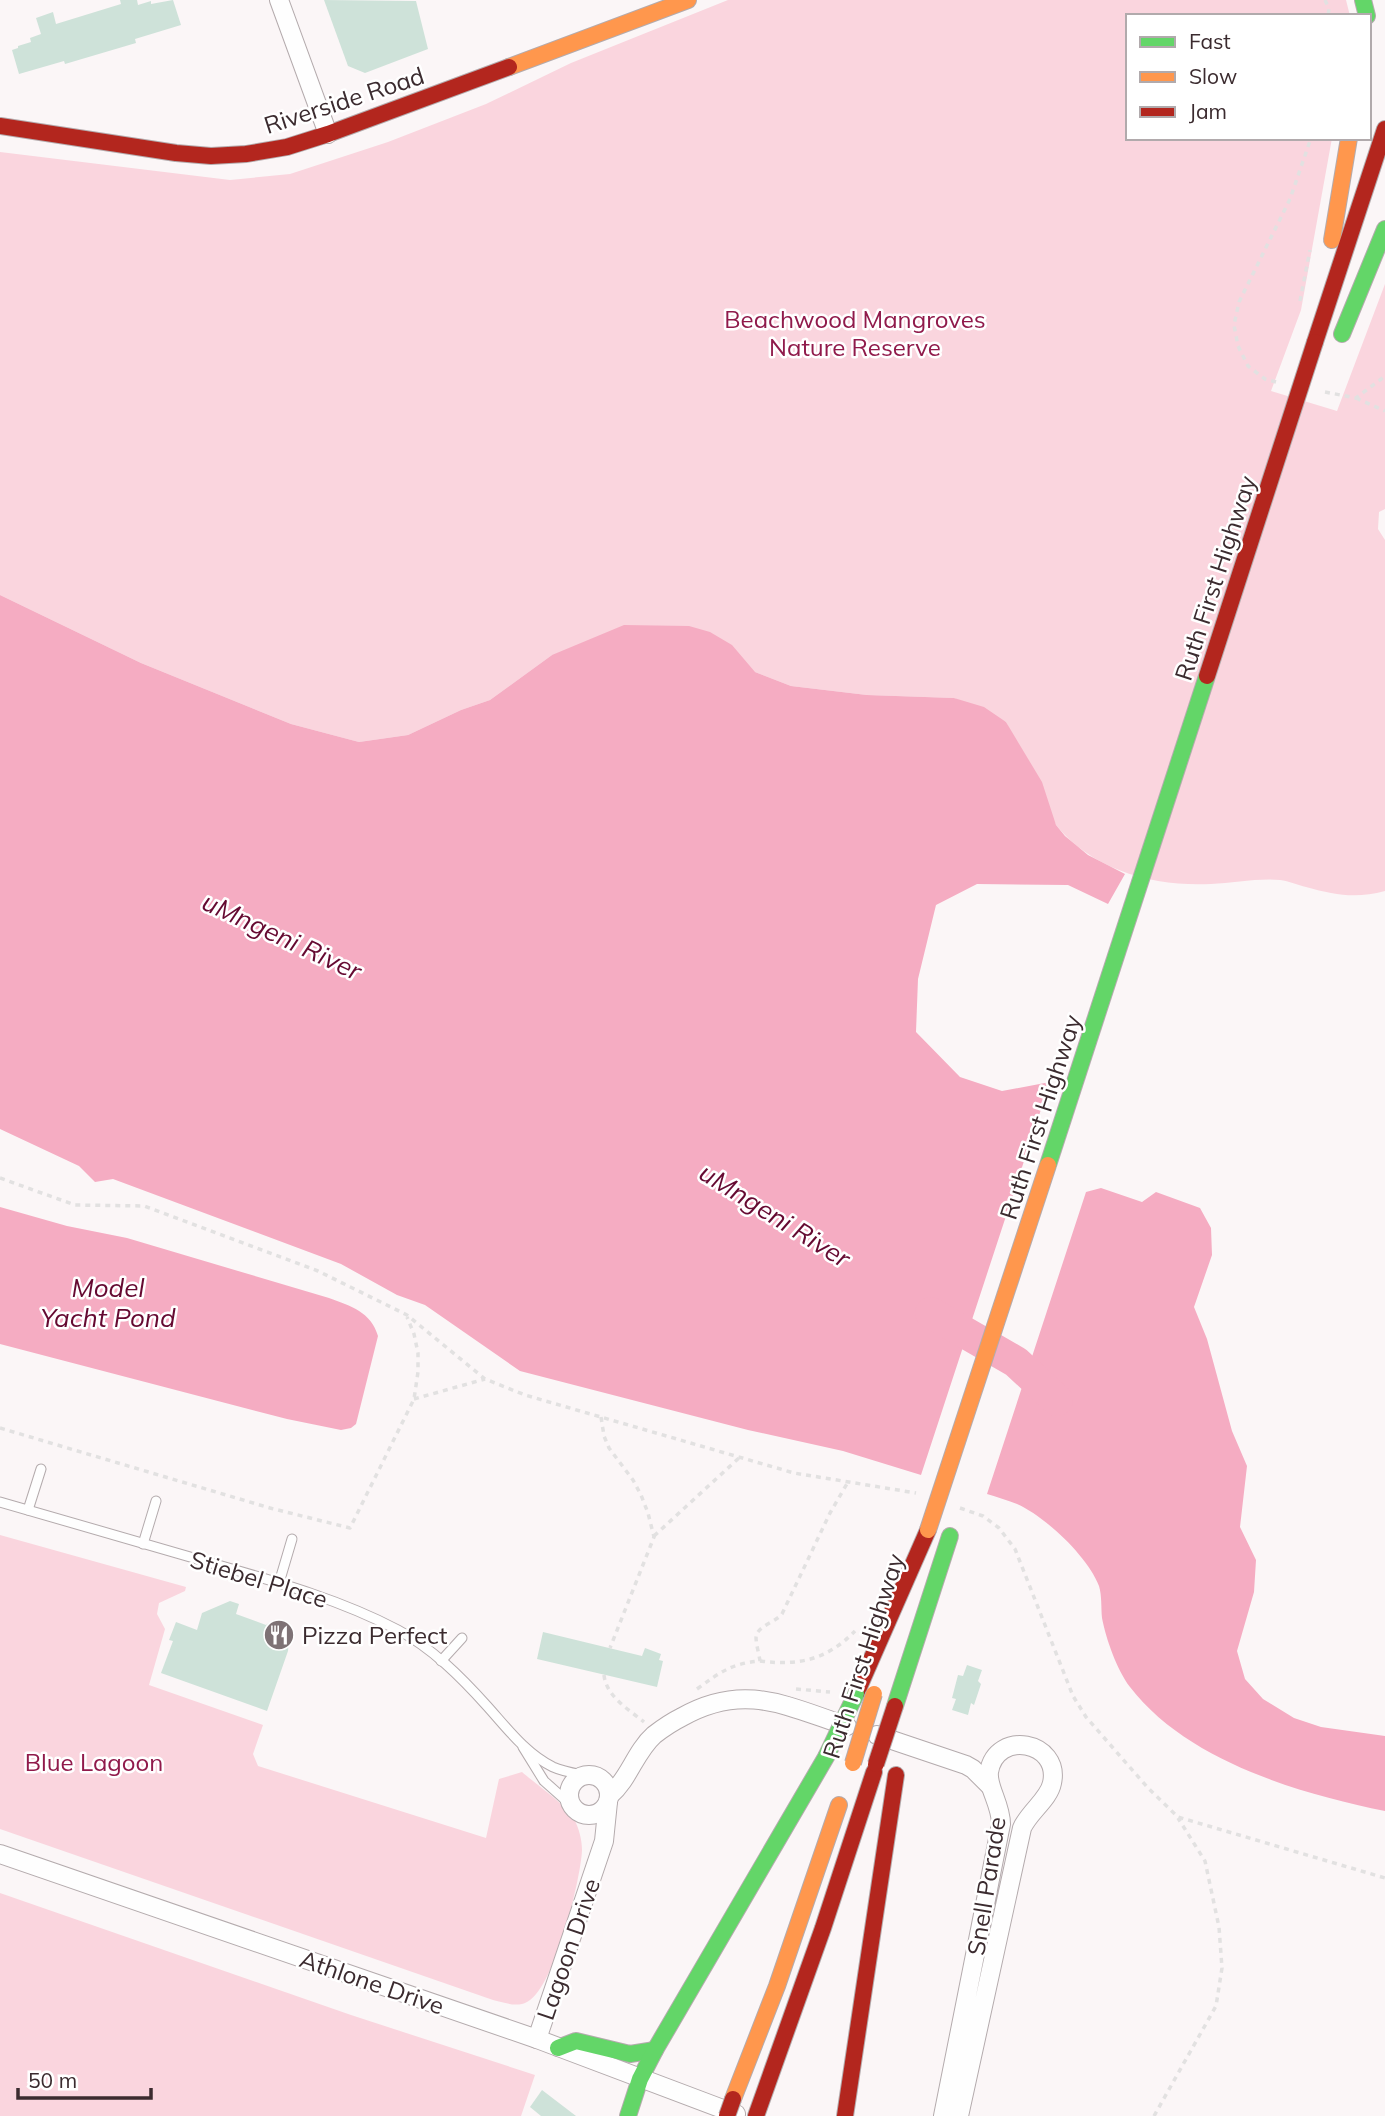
<svg xmlns="http://www.w3.org/2000/svg" width="1385" height="2116" font-family="Mulish,sans-serif">
<style>
.green{fill:#fad5de}
.water{fill:#f5acc2}
.lines{fill:none;stroke-linecap:round;stroke-linejoin:round}
.river{stroke:#f5acc2;stroke-width:32}
.building{fill:#cee2d9}
.lane-casing{stroke:#b4abad;stroke-width:11}
.street-casing{stroke:#b4abad;stroke-width:20}
.fast-casing{stroke:#b4abad;stroke-width:18}
.slow-casing{stroke:#b4abad;stroke-width:18}
.jam-casing{stroke:#b4abad;stroke-width:18}
.path{stroke:#e2e1e1;stroke-width:3.5;stroke-dasharray:5 5;stroke-linecap:butt}
.lane{stroke:#fefefe;stroke-width:9}
.street{stroke:#fefefe;stroke-width:18}
.fast{stroke:#63d668;stroke-width:16}
.slow{stroke:#ff974d;stroke-width:16}
.jam{stroke:#b3261e;stroke-width:16}
.fast-bridge-casing{stroke:#b4abad;stroke-width:18;stroke-linecap:butt}
.slow-bridge-casing{stroke:#b4abad;stroke-width:18;stroke-linecap:butt}
.jam-bridge-casing{stroke:#b4abad;stroke-width:18;stroke-linecap:butt}
.fast-bridge{stroke:#63d668;stroke-width:16}
.slow-bridge{stroke:#ff974d;stroke-width:16}
.jam-bridge{stroke:#b3261e;stroke-width:16}
.labels{text-anchor:middle;dominant-baseline:central;stroke-width:5;stroke-linejoin:round;paint-order:stroke}
.street-label{font-size:24px;fill:#3b2b2f;stroke:#fff}
.park-label{font-size:24px;fill:#901a4b;stroke:#fff}
.poi-label{font-size:24px;fill:#3b2b2f;stroke:#fff;text-anchor:start}
.water-label{font-size:26px;font-style:italic;fill:#650931;stroke:#fff}
</style>
<rect width="100%" height="100%" fill="#fbf6f7"/>
<g class="green">
<path d="M728,0H1346L1350,16H1128V138H1332L1301,310L1271,391L1337,411L1385,284V509L1379,512L1378,529L1385,540V891C1356,899 1335,895 1306,887C1298,885 1289,881 1280,880C1258,878 1233,883 1211,884C1154,887 1092,870 1056,825L1006,722L954,698L867,695L791,686L755,672L552,655L490,700L461,710L408,735L359,742L291,724L141,663L0,595V152L230,180L290,174L388,142L486,104L571,63Z"/>
<path d="M0,1535L186,1587L185,1591L159,1603L157,1614L165,1629L149,1685L263,1725L253,1754L258,1766L486,1838L499,1779L522,1772C533,1782 569,1807 574,1819C579,1828 582,1840 582,1850C581,1879 553,1994 525,2003C515,2007 502,2002 493,2000L0,1829Z"/>
<path d="M0,1893L351,2015L535,2075L521,2116H0Z"/>
</g>
<g class="water">
<path d="M0,595L141,663L291,724L359,742L408,735L461,710L490,700L552,655L624,625L689,626L710,632L732,645L755,672L791,686L867,695L954,698L984,707L1006,722L1042,782L1056,825L1065,836L1088,855L1125,874L1108,904L1068,885L977,884L936,905L918,979L916,1032L960,1077L1002,1091L1050,1082L921,1475L843,1451L748,1430L520,1371L425,1305L397,1295L341,1264L113,1179L95,1182L79,1166L0,1129Z"/>
<path d="M1101,1188L1142,1202L1156,1192L1200,1208L1211,1228L1212,1255L1194,1307L1207,1339L1232,1431L1247,1466L1240,1527L1256,1560L1254,1592L1237,1651L1245,1679L1263,1699L1294,1718L1321,1727L1385,1736V1811C1298,1793 1187,1761 1130,1687C1117,1670 1106,1639 1102,1618C1101,1608 1102,1596 1099,1586C1088,1557 1046,1517 1017,1504C1007,1500 997,1497 987,1494L1086,1192Z"/>
<path d="M0,1207L67,1226L127,1238L329,1298C351,1306 371,1312 378,1336L356,1424L351,1428L341,1430L287,1419L0,1344Z"/>
</g>
<g class="lines">
<path class="river" d="M931,1313L1016,1362L1057,1400"/>
</g>
<g class="building">
<path d="M120,0H137L138,5L151,1V4L173,0L181,25L135,39L136,43L65,64L64,61L19,74L12,50L18,48V46L31,42L30,38L41,34L36,18L53,12L56,24L121,4Z"/>
<path d="M324,0L416,1L428,49L365,73L348,66Z"/>
<path d="M230,1601L239,1604L236,1614L266,1625L269,1623L275,1634L285,1630L289,1639L288,1651L267,1711L161,1673L173,1641L169,1640L176,1622L197,1630L202,1613Z"/>
<path d="M543,1632L642,1656L645,1648L661,1654L659,1660L663,1661L657,1687L537,1659Z"/>
<path d="M967,1665L982,1670L978,1681L981,1684L974,1705L971,1703L968,1715L952,1710L956,1699L952,1698L958,1675L963,1676Z"/>
<path d="M542,2090L576,2116H541L530,2107Z"/>
</g>
<g class="lines">
<g class="lane-casing">
<g id="lane">
<path d="M0,1502C68,1522 136,1542 204,1561C270,1580 337,1598 398,1630C432,1648 461,1677 487,1706C506,1727 526,1754 553,1767C562,1771 573,1773 583,1775"/>
<path d="M28,1510L41,1469"/>
<path d="M143,1544L156,1501"/>
<path d="M279,1583L292,1539"/>
<path d="M441,1661L462,1638"/>
<path d="M523,1747L544,1781L571,1805"/>
</g>
</g>
<g class="street-casing">
<g id="street">
<path d="M279,0L328,134"/>
<path d="M877,1735L966,1765L973,1769L990,1786"/>
<circle cx="589" cy="1795" r="20"/>
<path d="M610,1795C629,1779 635,1752 654,1735C663,1728 672,1722 682,1717C744,1682 786,1706 847,1726"/>
<path d="M0,1854L537,2039L736,2114"/>
<path d="M537,2039L604,1841L608,1802"/>
<path d="M943,2116L1001,1824C1001,1804 987,1787 989,1772C996,1729 1061,1741 1052,1783C1049,1799 1029,1812 1022,1828L959,2116"/>
</g>
</g>
<g class="fast-casing">
<g id="fast">
<path d="M1363,0L1367,16"/>
<path d="M1342,334L1385,229"/>
<path d="M895,1706L950,1536"/>
<path d="M558,2048L576,2041L630,2054L655,2050"/>
<path d="M628,2116L640,2079L655,2050L826,1757"/>
</g>
</g>
<g class="slow-casing">
<g id="slow">
<path d="M509,67L688,0"/>
<path d="M1332,240L1349,138"/>
<path d="M733,2099L777,1986L839,1805"/>
</g>
</g>
<g class="jam-casing">
<g id="jam">
<path d="M0,126L176,153L211,156L246,154L287,147L328,134L509,67"/>
<path d="M1315,342L1385,129"/>
<path d="M856,1694L928,1530"/>
<path d="M756,2116L823,1928L874,1772"/>
<path d="M845,2116L896,1775"/>
</g>
</g>
<g class="path">
<path d="M1325,0L1329,9L1328,16"/>
<path d="M1300,301L1310,250"/>
<path d="M1276,382L1265,379L1248,366L1238,346L1234,325L1239,302L1290,199L1311,138"/>
<path d="M1325,392L1356,398L1385,376"/>
<path d="M1356,398L1385,411"/>
<path d="M0,1178L75,1205L144,1206L318,1271L407,1315L485,1379L525,1395L794,1473L916,1493"/>
<path d="M414,1399L485,1379"/>
<path d="M601,1417L604,1436L609,1448L633,1480L641,1495L648,1513L654,1537L610,1648"/>
<path d="M0,1428L270,1508L350,1528L414,1399L418,1372V1353L414,1334L407,1317"/>
<path d="M960,1508L983,1516L999,1528L1015,1549L1073,1696L1086,1717L1148,1788L1178,1817L1385,1878"/>
<path d="M654,1536L740,1457"/>
<path d="M760,1661C798,1666 827,1660 855,1631"/>
<path d="M604,1675C606,1696 628,1709 644,1722"/>
<path d="M697,1689C719,1673 732,1663 760,1661C759,1654 756,1644 756,1637C757,1626 776,1622 782,1614L830,1513L848,1482"/>
<path d="M796,1689L830,1692"/>
<path d="M1154,2116L1216,2006L1222,1968L1219,1927L1205,1861L1178,1818"/>
</g>
<use href="#lane" class="lane"/>
<use href="#street" class="street"/>
<use href="#fast" class="fast"/>
<use href="#slow" class="slow"/>
<use href="#jam" class="jam"/>
<g class="fast-bridge-casing">
<g id="fast-bridge">
<path d="M1048,1165L1207,676"/>
<path d="M826,1757L856,1694"/>
</g>
</g>
<g class="slow-bridge-casing">
<g id="slow-bridge">
<path d="M928,1530L1048,1165"/>
<path d="M853,1763L874,1694"/>
</g>
</g>
<g class="jam-bridge-casing">
<g id="jam-bridge">
<path d="M1207,676L1315,342"/>
<path d="M876,1764L895,1706"/>
<path d="M727,2116L733,2099"/>
</g>
</g>
<use href="#fast-bridge" class="fast-bridge"/>
<use href="#slow-bridge" class="slow-bridge"/>
<use href="#jam-bridge" class="jam-bridge"/>
</g>
<defs>
<g id="restaurant-disc" transform="scale(1.575)"><circle r="9.5" fill="#7e7275" stroke="#fff"/><path d="M-5-6h1v4h1v-4h1v4h1v-4h1v5L-1.5 .5V6h-2V.5L-5-1ZM5-6V6H3V1.5H1.5Q1.5-4 5-6Z" fill="#fff"/></g>
</defs>
<g fill-rule="evenodd">
<use href="#restaurant-disc" x="279" y="1635"/>
</g>
<g class="labels">
<g class="street-label">
<text transform="translate(344 100) rotate(-18)">Riverside Road</text>
<text transform="translate(1215 578) rotate(-72)">Ruth First Highway</text>
<text transform="translate(1040 1117) rotate(-72)">Ruth First Highway</text>
<text transform="translate(259 1579) rotate(17)">Stiebel Place</text>
<text transform="translate(863 1656) rotate(-72)">Ruth First Highway</text>
<text transform="translate(986 1886) rotate(-81)">Snell Parade</text>
<text transform="translate(568 1949) rotate(-71)">Lagoon Drive</text>
<text transform="translate(372 1982) rotate(19)">Athlone Drive</text>
</g>
<g class="park-label">
<text x="855" y="319">Beachwood Mangroves<tspan x="855" dy="28">Nature Reserve</tspan></text>
<text x="94" y="1762">Blue Lagoon</text>
</g>
<g class="poi-label">
<text x="302" y="1635">Pizza Perfect</text>
</g>
<g class="water-label">
<text transform="translate(282 936) rotate(25)">uMngeni River</text>
<text transform="translate(775 1215) rotate(32)">uMngeni River</text>
<text x="108" y="1287">Model<tspan x="108" dy="30">Yacht Pond</tspan></text>
</g>
</g>
<rect x="1126" y="14" width="245" height="126" fill="#ffffff" stroke="#b1aaac" stroke-width="2"/>
<rect x="1140" y="37" width="35" height="10" fill="#63d668" stroke="#b1aaac" stroke-width="2"/>
<text x="1189" y="49" font-size="21" fill="#3b2b2f">Fast</text>
<rect x="1140" y="72" width="35" height="10" fill="#ff974d" stroke="#b1aaac" stroke-width="2"/>
<text x="1189" y="84" font-size="21" fill="#3b2b2f">Slow</text>
<rect x="1140" y="107" width="35" height="10" fill="#b3261e" stroke="#b1aaac" stroke-width="2"/>
<text x="1189" y="119" font-size="21" fill="#3b2b2f">Jam</text>
<path d="M18 2088v10h133v-10" fill="none" stroke="#3b2b2f" stroke-width="3.5"/>
<text x="28" y="2088" font-size="21" fill="#3b2b2f" stroke="#ffffff" stroke-width="5" paint-order="stroke">50 m</text>
</svg>
